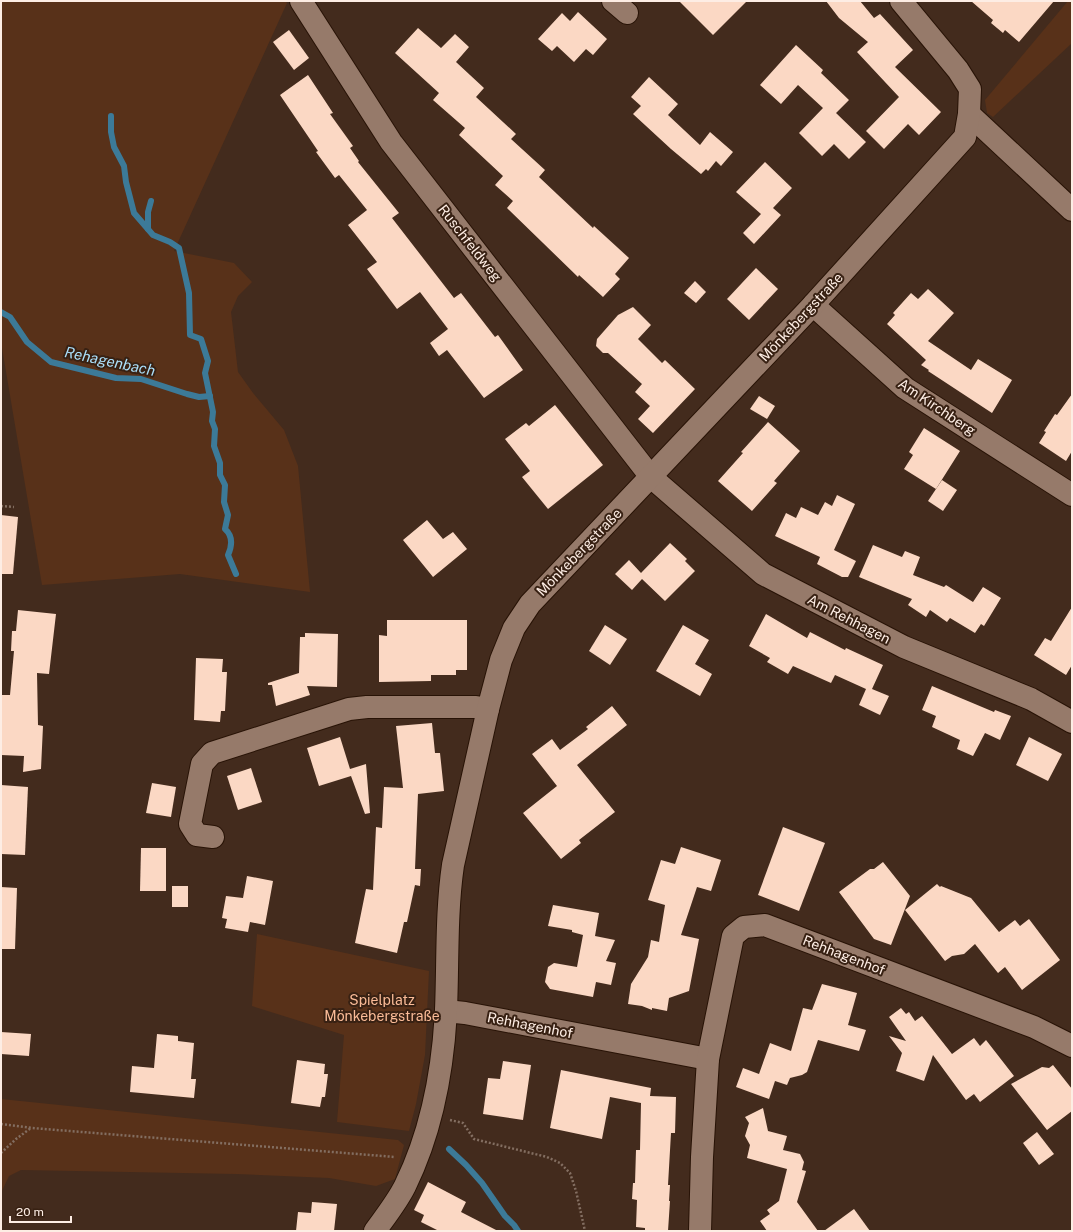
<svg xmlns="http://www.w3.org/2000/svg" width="1073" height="1232" font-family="'Public Sans',sans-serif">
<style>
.green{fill:#583119}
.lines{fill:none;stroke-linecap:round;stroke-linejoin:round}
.stream{stroke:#3c7a98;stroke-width:6}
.building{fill:#fbd8c4}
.minor-casing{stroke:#281306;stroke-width:24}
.path{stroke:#836e61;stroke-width:2.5;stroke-dasharray:2 2;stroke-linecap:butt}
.minor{stroke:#967a6a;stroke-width:22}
.labels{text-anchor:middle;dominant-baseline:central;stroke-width:4;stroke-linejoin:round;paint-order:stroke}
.street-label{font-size:14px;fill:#fdede4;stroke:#382113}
.park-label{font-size:14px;fill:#fabb97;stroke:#382113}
.water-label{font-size:15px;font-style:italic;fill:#abdffa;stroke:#382113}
</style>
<rect width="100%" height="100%" fill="#432b1d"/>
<g class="green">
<path d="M1,1H285L287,3L174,251L234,263L252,282L238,296L231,312L238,372L253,393L284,430L298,466L310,592L180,574L42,585L1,342Z"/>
<path d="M1068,1H1072V43L993,117L987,113L985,100Z"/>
<path d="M257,934L429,971L425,1055L416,1104L409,1131L337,1122L344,1035L252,1006Z"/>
<path d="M1,1099L398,1140L404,1145L395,1179L376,1186L329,1178L236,1174L21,1170L9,1176L1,1193Z"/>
</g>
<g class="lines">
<g class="stream">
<path d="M111,116V132L114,147L124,166L126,182L134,213L153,235L170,242L179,248L189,293L190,335L201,339L208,361L205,373L213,412L212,421L215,429L214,446L220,463V475L225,485L224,502L228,515L225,529C233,536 232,546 228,555L236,574"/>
<path d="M148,229V212L151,201"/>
<path d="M1,312L10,317L27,342L51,362L116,378L141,379L187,394L199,397L210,396"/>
<path d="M449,1149L466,1165L482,1183L505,1216L514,1225L518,1231"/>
</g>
</g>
<g class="building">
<path d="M679,1H747L713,35Z"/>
<path d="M826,1H860L874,18L880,14L913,50L895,67L941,112L919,135L908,124L884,149L866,131L899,97L857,52L868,42L839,18Z"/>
<path d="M971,1H1054L1019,42L1005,30L1003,33L991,23L993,20Z"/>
<path d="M578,12L607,39L593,55L586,49L574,62L557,46L552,51L538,39L562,13L570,21Z"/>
<path d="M418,28L441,48L455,34L469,47L456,62L484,88L476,97L516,134L511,139L545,170L539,177L593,228L594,226L629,258L615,274L620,279L603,297L579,275L578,277L507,208L513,201L495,185L503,176L459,135L465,128L433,100L439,93L395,53Z"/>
<path d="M289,30L309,58L294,70L273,42Z"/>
<path d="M796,45L823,70L821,73L849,100L836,113L866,142L849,159L834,144L822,156L799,133L823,108L798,85L781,104L760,85Z"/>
<path d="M308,75L333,113L330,114L353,146L350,148L359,161L358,162L399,213L392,218L454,298L461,293L495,337L498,335L523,370L484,398L447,350L439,356L430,343L448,329L420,292L397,309L367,269L377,262L348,225L367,210L339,175L335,178L316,152L318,151L280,95Z"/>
<path d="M649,77L678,104L668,115L700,145L710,132L733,152L721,166L716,161L708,171L706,169L701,174L671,149L633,114L641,106L631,97Z"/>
<path d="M765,162L792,188L773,208L781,215L754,244L743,233L761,214L736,192Z"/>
<path d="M756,268L778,289L749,320L727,299Z"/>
<path d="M695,281L706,292L696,303L684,293Z"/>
<path d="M928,289L954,313L928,341L971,370L978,359L1012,380L992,413L928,371L929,370L921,365L926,360L887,324L895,315L893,313L911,293L918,299Z"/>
<path d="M633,307L651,325L638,339L662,363L665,360L695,389L653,433L638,419L650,406L635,392L642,384L608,353H603L596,346L597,339L618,315Z"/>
<path d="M1072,394V451L1066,461L1039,443L1046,432L1044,431L1055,414L1057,415Z"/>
<path d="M759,396L775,406L767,419L750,409Z"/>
<path d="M555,405L603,465L548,509L522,477L530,471L505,439L526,423L529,426Z"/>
<path d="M768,422L800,451L774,481L777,483L752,511L718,481L743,453L741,452Z"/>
<path d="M924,428L960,451L936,489L904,469L913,455L909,452Z"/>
<path d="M942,480L957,490L943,511L928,501Z"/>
<path d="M837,495L855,504L834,550L856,561L848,577H842L817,564L820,557L775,536L786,513L796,518L801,507L818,515L825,502L832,506Z"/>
<path d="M1,515L18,517L13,574H1Z"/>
<path d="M427,520L443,539L453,532L467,549L433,577L403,540Z"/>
<path d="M670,543L687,559L685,561L695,571L665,601L642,579L632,590L615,574L629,560L641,573Z"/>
<path d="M873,545L902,557L905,551L920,557L913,575L944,587L946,585L973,602L983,587L1001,598L984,626L981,624L975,633L950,618L947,622L930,610L926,617L908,605L912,599L859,577Z"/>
<path d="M1072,607V665L1066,675L1034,655L1045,638L1051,641Z"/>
<path d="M18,610L56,614L49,674L37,673L38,725L43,726L41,769L23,772L24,756L1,755V695H10L14,651H11L12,631H16Z"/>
<path d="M766,614L807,638L810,632L845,650L846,648L883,665L872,689L889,696L880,715L859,705L866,689L835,675L831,683L793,666L788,674L767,662L770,658L749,646Z"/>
<path d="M387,620H467V670H456V675H431V681L379,682V635L387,636Z"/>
<path d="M605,625L627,639L610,665L589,651Z"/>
<path d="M683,625L709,640L695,664L712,674L700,696L656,671Z"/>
<path d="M305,633L338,634L337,687L307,686L310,695L276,706L272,685H268V683L299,673L300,637H305Z"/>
<path d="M196,658L223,659L222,672H227L226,691L225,711H221L220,722L194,720Z"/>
<path d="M932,686L994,712L995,710L1011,716L1000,740L985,733L973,756L957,749L960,740L932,727L936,716L922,710Z"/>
<path d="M612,706L627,725L577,765L615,812L579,840L581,843L561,859L523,813L557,786L532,754L552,739L560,750L588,729L586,727Z"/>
<path d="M432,723L435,753H440L444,791L418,794L415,869H421L420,886L415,885L407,922H404L397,953L355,943L366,889L373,890L376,827L382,828L384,787L403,788L396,726Z"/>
<path d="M340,737L350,769L366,764L370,813L365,814L351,776L319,786L307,748Z"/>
<path d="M1029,737L1062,754L1048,781L1016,765Z"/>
<path d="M251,768L262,802L238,810L227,776Z"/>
<path d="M152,783L176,787L171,817L146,813Z"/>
<path d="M1,785L28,787L25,855L1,854Z"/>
<path d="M783,827L825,843L799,911L758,895Z"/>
<path d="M681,847L721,860L711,891L697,887L681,935L699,939L689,991L669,998L667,1011L652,1008V1010L642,1006L628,1004L631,984L648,957L651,940L659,942L665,905L648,900L661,860L675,864Z"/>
<path d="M141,848H166V891H140Z"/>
<path d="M883,862L910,896L891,945L874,939L839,892L870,869H874Z"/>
<path d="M247,876L273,881L265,925L250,922L248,932L225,928L227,919L222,918L226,896L243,898Z"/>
<path d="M937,884L940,887L941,886L971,898L999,932L1015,920L1020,926L1029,919L1060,960L1022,990L1005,967L998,973L975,944L964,954L952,956L945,961L905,910Z"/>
<rect x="172" y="886" width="16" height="21"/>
<path d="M1,887L17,888L15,949H1Z"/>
<path d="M553,905L599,913L595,936L615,940L606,961L616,963L611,985L596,982L593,997L550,989L545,982L548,967L554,963L577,967L583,935L572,932V930L548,926Z"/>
<path d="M822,984L857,993L848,1025L866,1030L859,1051L818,1040L807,1072L802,1075L790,1078L787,1085L775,1081L769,1099L736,1087L743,1068L759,1074L770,1043L791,1051L803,1008L812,1010Z"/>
<path d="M901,1008L906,1014L909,1012L915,1021L922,1016L952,1054L974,1038L980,1046L986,1040L1014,1076L980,1102L974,1094L966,1100L933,1055L924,1081L896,1071L902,1053L889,1036L906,1041L889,1017Z"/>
<path d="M1,1032L31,1034L29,1056L1,1054Z"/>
<path d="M157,1034L178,1036V1041L194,1043L191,1079H196L194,1098L130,1092L132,1066L154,1068Z"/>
<path d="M297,1060L325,1064L324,1074H328L325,1097H322L320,1107L291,1103Z"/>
<path d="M503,1061L531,1065L523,1120L483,1114L488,1078L500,1079Z"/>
<path d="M1053,1065L1072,1089V1111L1047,1130L1011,1084L1042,1067L1049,1068Z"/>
<path d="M561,1070L651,1088L650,1096L676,1097L675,1133H671L668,1185H670L669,1201H670L668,1231H645V1228L636,1227L637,1200L632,1199L633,1183H635L636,1150H640L641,1103L610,1097L602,1139L550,1128Z"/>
<path d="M763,1108L768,1131L787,1136L783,1150L800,1154L804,1162L802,1170L806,1171L797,1202L818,1231H767L760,1221L770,1214L767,1210L779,1201L787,1169L747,1158L750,1145L745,1136L749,1123L745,1117Z"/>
<path d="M1037,1132L1054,1154L1039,1165L1023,1143Z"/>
<path d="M428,1182L466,1202L461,1212L498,1231H439L421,1222L424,1215L414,1210Z"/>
<path d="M312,1202L337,1204L334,1231H296L298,1212L311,1213Z"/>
<path d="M854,1209L870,1231H824Z"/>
</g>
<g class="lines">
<g class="minor-casing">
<g id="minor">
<path d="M301,1L391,142L651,477L763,574L904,647L1031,699L1072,722"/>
<path d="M613,1L627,13"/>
<path d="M969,114L1072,210"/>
<path d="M813,305L905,388L1072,495"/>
<path d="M213,837L197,835L190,824L202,764L212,753L349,709L367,707H476L488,709"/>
<path d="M446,1011L465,1013L708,1059"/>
<path d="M375,1231C385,1217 397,1202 405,1186C432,1131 443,1071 446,1010C448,962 446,913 453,865L488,709L501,660L514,628L530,604L813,305L965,137L969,114L970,89L958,70L901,1"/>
<path d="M700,1231L702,1157L708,1059L733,936L744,927L765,925L1034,1027L1072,1046"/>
</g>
</g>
<g class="path">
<path d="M1,506L14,507"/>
<path d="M450,1120L463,1123L474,1139L547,1157L560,1163L570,1173L576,1191L585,1231"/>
<path d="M1,1124L32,1128L395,1157"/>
<path d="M1,1153L16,1139L31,1128"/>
</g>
<use href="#minor" class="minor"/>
</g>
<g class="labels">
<g class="street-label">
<text transform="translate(470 243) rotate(52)">Ruschfeldweg</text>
<text transform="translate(801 317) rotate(-47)">Mönkebergstraße</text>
<text transform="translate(937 407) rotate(34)">Am Kirchberg</text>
<text transform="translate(579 552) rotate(-46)">Mönkebergstraße</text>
<text transform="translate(849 619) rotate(27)">Am Rehhagen</text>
<text transform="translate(844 955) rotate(21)">Rehhagenhof</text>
<text transform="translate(530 1025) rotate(11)">Rehhagenhof</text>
</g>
<g class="park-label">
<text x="382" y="1000">Spielplatz<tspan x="382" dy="16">Mönkebergstraße</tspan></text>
</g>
<g class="water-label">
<text transform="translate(110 361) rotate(12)">Rehagenbach</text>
</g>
</g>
<rect width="1073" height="1232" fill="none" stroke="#fdede4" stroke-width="4"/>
<path d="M10 1216v6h61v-6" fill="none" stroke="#fdede4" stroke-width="2"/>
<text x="16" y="1216" font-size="12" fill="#fdede4" stroke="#382113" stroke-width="3" paint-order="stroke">20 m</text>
</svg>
